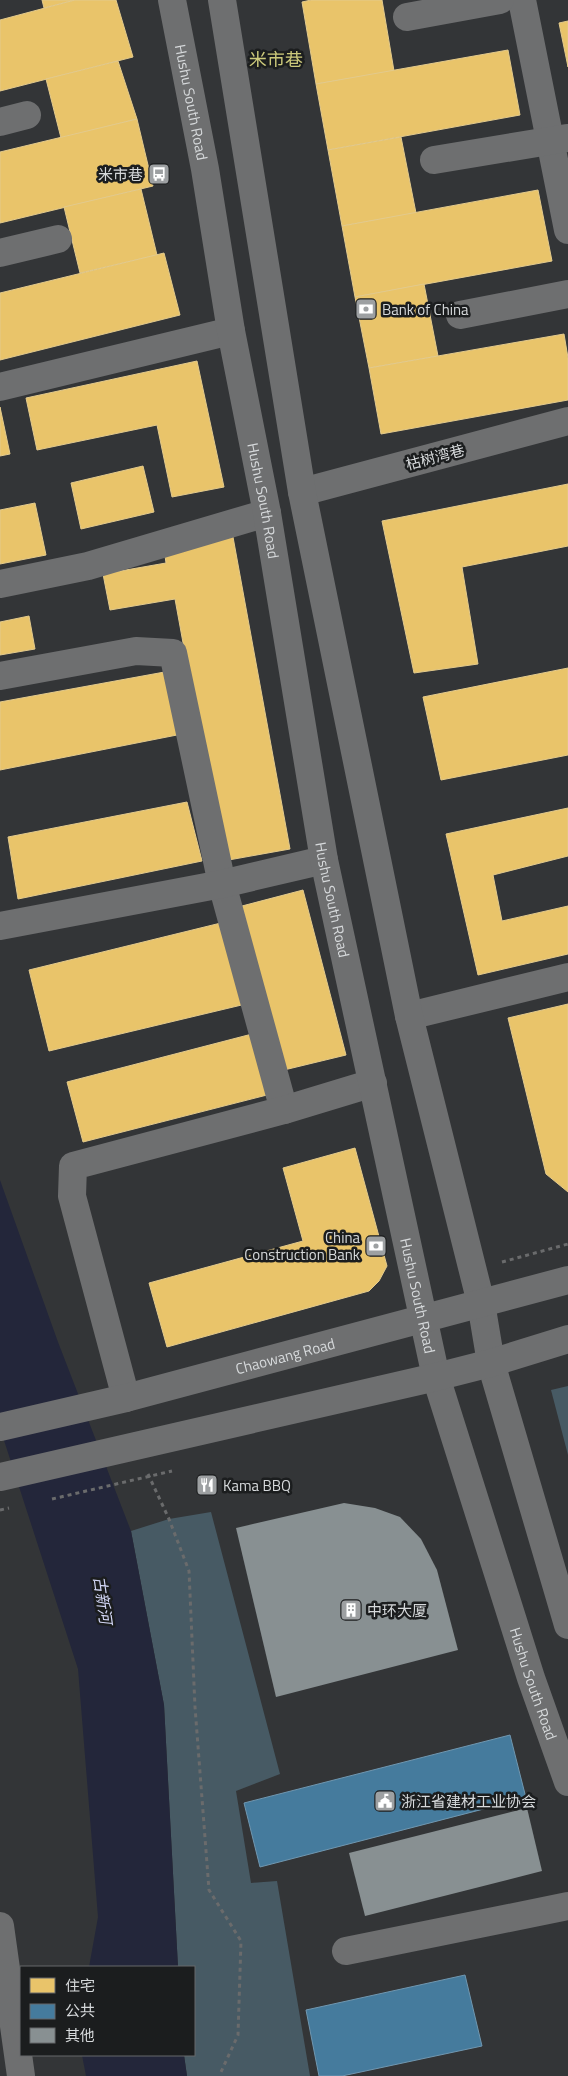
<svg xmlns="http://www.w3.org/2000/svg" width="568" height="2076" font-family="'Titillium Web','Noto Sans SC',sans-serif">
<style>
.green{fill:#475a64}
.water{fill:#23263a}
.homes{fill:#e9c46a;stroke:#e3ca8c}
.public{fill:#457b9d;stroke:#7097b0}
.building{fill:#889092}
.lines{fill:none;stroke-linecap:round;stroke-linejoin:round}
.path{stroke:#6a6b6c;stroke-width:3;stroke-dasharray:4 4;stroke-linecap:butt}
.minor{stroke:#6e6f70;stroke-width:28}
.major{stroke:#6e6f70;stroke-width:28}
.labels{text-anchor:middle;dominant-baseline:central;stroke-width:5;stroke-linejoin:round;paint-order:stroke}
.street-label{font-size:15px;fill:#d6d9db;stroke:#1b1d1e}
.poi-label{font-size:15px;fill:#d6d9db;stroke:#1b1d1e;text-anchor:start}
.water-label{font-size:16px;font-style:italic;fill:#d3d7f6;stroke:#1b1d1e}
.quarter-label{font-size:18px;fill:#ccc97b;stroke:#1b1d1e}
</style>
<rect width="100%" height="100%" fill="#333537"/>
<g class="green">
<path d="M568,1386V1455L551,1390Z"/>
<path d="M211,1512L280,1774L236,1791L251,1883L277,1881L310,2076H187L184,2055H194V1967H178L164,1705L131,1531L169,1519Z"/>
</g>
<g class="water">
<path d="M0,1180L58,1342L131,1531L164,1705L178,1967H89L98,1917L78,1669L0,1428Z"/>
<path d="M82,2055H184L187,2076H86Z"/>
</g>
<g class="homes">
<path d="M42,0H75L44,8Z"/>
<path d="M75,0H116L133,57L0,91V20Z"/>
<path d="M311,0H382L394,71L316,84L302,2Z"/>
<path d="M568,21V67L559,23Z"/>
<path d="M508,50L520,115L328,150L316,84Z"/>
<path d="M118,61L137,119L61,138L46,79Z"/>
<path d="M137,119L153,186L0,223V152Z"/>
<path d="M401,137L416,213L342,226L328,150Z"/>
<path d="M141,189L157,255L80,273L64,207Z"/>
<path d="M538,190L552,261L355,297L342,226Z"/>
<path d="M164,253L180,315L0,360V293Z"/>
<path d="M424,284L438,356L369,368L355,297Z"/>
<path d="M564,334L568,358V400L381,434L369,368Z"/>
<path d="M197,361L224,487L172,497L157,425L37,450L26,398Z"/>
<path d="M0,407L10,454L0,456Z"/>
<path d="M143,466L154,512L81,529L71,483Z"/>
<path d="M568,484V546L462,567L478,664L414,673L382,521Z"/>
<path d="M35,503L46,555L0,564V510Z"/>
<path d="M233,537L290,849L223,861L175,599L110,610L103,574L166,563L164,549Z"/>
<path d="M29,616L35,649L0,655V622Z"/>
<path d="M568,668V755L441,780L423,697Z"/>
<path d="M170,671L182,734L0,770V702Z"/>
<path d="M187,802L202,861L18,899L8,837Z"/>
<path d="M568,808V856L493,875L502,921L568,906V954L478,975L446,834Z"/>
<path d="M303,890L346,1055L284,1070L242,906Z"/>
<path d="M229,921L250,1003L49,1051L29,970Z"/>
<path d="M568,1004V1192L546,1174L508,1018Z"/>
<path d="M252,1034L267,1095L83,1142L67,1082Z"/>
<path d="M355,1148L387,1266L379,1281L369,1291L167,1347L149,1283L303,1241L283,1168Z"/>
</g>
<g class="public">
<path d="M510,1735L526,1798L260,1867L244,1803Z"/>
<path d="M465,1975L482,2046L342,2076H319L306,2010Z"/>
</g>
<g class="building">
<path d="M344,1503L375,1508L400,1517L421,1539L437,1570L458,1650L276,1697L236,1528Z"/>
<path d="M527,1808L542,1871L365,1916L349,1853Z"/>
</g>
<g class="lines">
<g class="path">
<path d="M502,1262L568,1244"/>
<path d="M148,1474L169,1519L189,1571L195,1707L209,1890L241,1941L238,2035L221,2072V2076"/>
<path d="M52,1499L172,1471"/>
<path d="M0,1510L9,1508"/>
</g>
<g class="minor">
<path d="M522,0L568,230"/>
<path d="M407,17L500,0"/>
<path d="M0,122L27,115"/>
<path d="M434,160L567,138"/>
<path d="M0,253L58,239"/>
<path d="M460,315L568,294"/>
<path d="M0,387L231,331"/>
<path d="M302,492L568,421"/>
<path d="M0,584L88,566L267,513"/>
<path d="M0,676L136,651L173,653L222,884L284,1110"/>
<path d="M0,926L222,884L324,860"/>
<path d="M409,1016L568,977"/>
<path d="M126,1398L72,1196L73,1166L284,1110L373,1083"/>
<path d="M0,1926L21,2076"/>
<path d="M346,1951L568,1906"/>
</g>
<g class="major">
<path id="s1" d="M172,0L205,169L231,331L267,513L324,860L436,1377L531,1678L568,1782"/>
<path d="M222,0L302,492L409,1016L481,1303L491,1363L568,1625"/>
<path id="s2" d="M0,1427L126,1398L568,1280"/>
<path d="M0,1477L436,1377L491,1363L568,1339"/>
</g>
</g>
<defs>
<g id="bus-square" transform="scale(1.125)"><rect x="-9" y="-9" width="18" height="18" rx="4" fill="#9da0a2" stroke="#1b1d1e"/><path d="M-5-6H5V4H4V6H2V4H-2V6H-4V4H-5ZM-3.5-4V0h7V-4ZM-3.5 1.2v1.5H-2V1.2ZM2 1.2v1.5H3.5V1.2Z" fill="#fff"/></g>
<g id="bank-square" transform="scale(1.125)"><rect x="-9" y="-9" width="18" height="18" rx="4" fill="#9da0a2" stroke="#1b1d1e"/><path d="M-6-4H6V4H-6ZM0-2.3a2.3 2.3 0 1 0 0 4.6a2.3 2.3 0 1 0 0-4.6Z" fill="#fff"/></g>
<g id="restaurant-square" transform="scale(1.125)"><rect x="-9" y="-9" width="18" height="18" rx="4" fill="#9da0a2" stroke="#1b1d1e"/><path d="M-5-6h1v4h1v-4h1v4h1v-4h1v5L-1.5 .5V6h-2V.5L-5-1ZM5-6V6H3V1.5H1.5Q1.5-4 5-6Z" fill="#fff"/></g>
<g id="building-square" transform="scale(1.125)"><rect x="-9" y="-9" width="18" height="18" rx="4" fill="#9da0a2" stroke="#1b1d1e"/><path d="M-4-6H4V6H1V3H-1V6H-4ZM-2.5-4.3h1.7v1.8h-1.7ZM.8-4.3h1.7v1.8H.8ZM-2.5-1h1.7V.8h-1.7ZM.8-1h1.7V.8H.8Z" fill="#fff"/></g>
<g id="civic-square" transform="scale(1.125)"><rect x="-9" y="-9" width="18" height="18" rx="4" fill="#9da0a2" stroke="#1b1d1e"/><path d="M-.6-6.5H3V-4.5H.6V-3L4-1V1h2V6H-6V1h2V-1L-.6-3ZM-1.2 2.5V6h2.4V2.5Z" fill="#fff"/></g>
</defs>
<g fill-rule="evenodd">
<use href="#bus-square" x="159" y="174"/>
<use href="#bank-square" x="366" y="309"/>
<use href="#bank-square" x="376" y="1246"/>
<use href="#restaurant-square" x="207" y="1485"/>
<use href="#building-square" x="351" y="1610"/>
<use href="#civic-square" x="385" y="1801"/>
</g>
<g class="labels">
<g class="street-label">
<text stroke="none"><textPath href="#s1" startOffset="104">Hushu South Road</textPath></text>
<text transform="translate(435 457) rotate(-15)">枯树湾巷</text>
<text stroke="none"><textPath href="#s1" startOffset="509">Hushu South Road</textPath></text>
<text stroke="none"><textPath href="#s1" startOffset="914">Hushu South Road</textPath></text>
<text stroke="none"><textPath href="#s1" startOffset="1319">Hushu South Road</textPath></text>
<text stroke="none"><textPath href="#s2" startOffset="294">Chaowang Road</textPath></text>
<text stroke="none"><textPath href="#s1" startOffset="1724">Hushu South Road</textPath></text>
</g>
<g class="poi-label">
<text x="143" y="174" text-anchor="end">米市巷</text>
<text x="382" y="309">Bank of China</text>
<text x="360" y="1237" text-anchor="end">China<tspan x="360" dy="17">Construction Bank</tspan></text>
<text x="223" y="1485">Kama BBQ</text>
<text x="367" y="1610">中环大厦</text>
<text x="401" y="1801">浙江省建材工业协会</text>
</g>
<g class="water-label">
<text transform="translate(103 1600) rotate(82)">古新河</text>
</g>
<g class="quarter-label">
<text x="276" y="59">米市巷</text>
</g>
</g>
<rect x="20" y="1966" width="175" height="90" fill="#1b1d1e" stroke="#66686a"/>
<rect x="30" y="1978" width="25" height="15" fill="#e9c46a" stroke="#66686a"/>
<text x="65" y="1991" font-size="15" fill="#d6d9db">住宅</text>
<rect x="30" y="2004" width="25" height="15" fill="#457b9d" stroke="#66686a"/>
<text x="65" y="2016" font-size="15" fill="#d6d9db">公共</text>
<rect x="30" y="2028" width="25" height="15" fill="#889092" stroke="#66686a"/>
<text x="65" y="2041" font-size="15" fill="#d6d9db">其他</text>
</svg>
